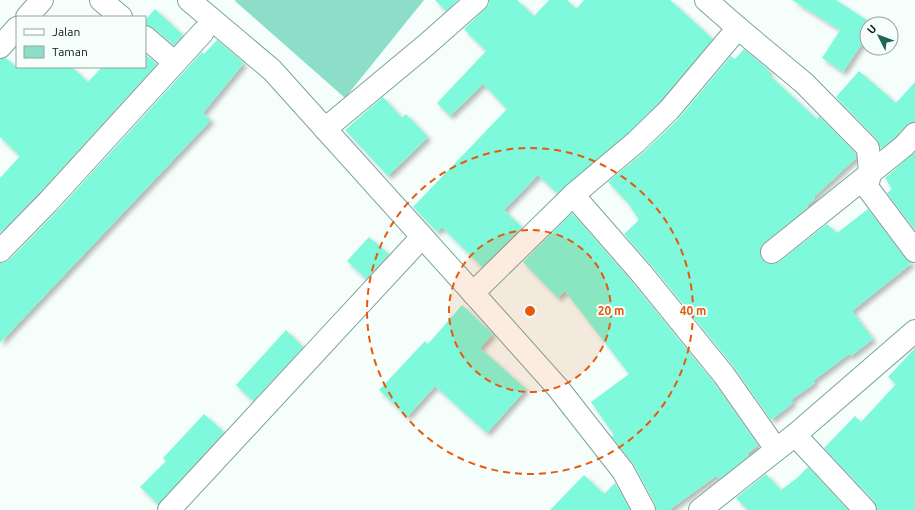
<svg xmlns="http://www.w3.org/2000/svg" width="915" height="510" font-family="Ubuntu,sans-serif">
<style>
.green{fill:#8cdec9}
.building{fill:#7ef9db;filter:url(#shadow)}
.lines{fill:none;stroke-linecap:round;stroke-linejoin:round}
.minor-casing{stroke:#7ca59a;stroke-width:24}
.minor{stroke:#fff;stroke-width:22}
.ring{fill:none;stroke:#e8590c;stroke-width:2;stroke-dasharray:7 5}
.centre{fill:#e8590c;stroke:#f5fefb;stroke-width:2}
.ring-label{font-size:12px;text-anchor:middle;font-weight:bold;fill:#e8590c;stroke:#f5fefb;stroke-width:4;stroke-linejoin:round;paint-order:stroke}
</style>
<defs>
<filter id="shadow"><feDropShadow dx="3.5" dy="3.5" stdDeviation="2" flood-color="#0004"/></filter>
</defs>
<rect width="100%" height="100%" fill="#f5fefb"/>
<path class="green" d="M236,0H424L345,98L235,1Z"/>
<g class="building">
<path d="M435,0H458L446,11Z"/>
<path d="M489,0H517L534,16L549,0H567L576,9L584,0H670L713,39L660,101L628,133L557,193L538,175L504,210L522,227L482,267L442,227L437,232L413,207L507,109L483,84L450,116L437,103L486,51L464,29L485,9L489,4Z"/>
<path d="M792,0H836L873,24H867V36L843,72L822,58L840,30Z"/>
<path d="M155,9L183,35L174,45L153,28L145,25V20Z"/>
<path d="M217,40L244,63L203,113L211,120L0,343V263H4L9,260L57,211L202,52L204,54Z"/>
<path d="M744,49L764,66L770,72L768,74L817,119L819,116L856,154V158L814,197L815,199L806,206L808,207L764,243L760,248V254L762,259L768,264H774L779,262L827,224L837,233L868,209L905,258L912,263L852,311L873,339L851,356L849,354L813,381L815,383L791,400L793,403L771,420L734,367L652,266L624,234L639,220L628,203L608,182L644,152L678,119L731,56L735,59Z"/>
<path d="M145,54L157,64L39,193L0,233V178L20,156L0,137V59L6,58L16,67H72L88,82L102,67H145Z"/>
<path d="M859,71L896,103L915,82V122H911L906,125L895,137L881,149L877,139L836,97Z"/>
<path d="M383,97L402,118L406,114L428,137L388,176L345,130Z"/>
<path d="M915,152V230L887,193L892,189L885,178Z"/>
<path d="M572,213L632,282L714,383L758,445L747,454L749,456L719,479L716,476L669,510H656L655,504L634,465L612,437L614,435L591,402L629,374L565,291L558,298L523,262Z"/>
<path d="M369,237L389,254L366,279L347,261Z"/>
<path d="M462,305L493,334L480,348L526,389L487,433L435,386L407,417L379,390L425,341L428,344Z"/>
<path d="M286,330L303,347L253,401L236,385Z"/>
<path d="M915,348V510H877L874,501L824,448L855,416L861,422L896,384L888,377Z"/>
<path d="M204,414L224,432L158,504L140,487L166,461L163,458Z"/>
<path d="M808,467L848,510H748L736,498L766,474L781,490L797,478Z"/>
<path d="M584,475L604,494L615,483L630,510H550Z"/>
</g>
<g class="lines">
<g class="minor-casing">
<g id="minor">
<path d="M101,0L121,17"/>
<path d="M189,0L272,70L473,293L558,388L623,471L644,510"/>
<path d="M706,0L738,28L804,83L868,148L870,174L867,187L915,251"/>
<path d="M27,17L42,0"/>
<path d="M145,37L174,62"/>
<path d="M0,47L17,28"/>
<path d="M325,129L426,45L477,0"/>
<path d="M573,195L642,274L724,375L776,449"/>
<path d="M0,251L48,202L203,32"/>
<path d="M772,252L904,146L915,134"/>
<path d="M473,293L573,195L636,142L669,110L738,28"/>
<path d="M795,435L865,510"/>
<path d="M169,510L422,237"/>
<path d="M700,510L795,435L915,331"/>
</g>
</g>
<use href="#minor" class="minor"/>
</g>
<circle cx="530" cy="311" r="81" fill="#e8590c" fill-opacity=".12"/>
<g class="ring">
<circle cx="530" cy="311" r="81"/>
<circle cx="530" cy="311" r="163"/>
</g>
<circle cx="530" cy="311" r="6" class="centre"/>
<g class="ring-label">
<text x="611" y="315">20 m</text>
<text x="693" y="315">40 m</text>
</g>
<rect x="16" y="16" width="130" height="52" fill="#f5fefb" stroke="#97a39f"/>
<rect x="24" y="29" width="20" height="6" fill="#ffffff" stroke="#97a39f"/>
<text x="52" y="36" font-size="12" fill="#091a16">Jalan</text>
<rect x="24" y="46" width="20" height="12" fill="#8cdec9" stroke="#97a39f"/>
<text x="52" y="56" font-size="12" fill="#091a16">Taman</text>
<g transform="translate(879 36) rotate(312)"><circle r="19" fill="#f5fefb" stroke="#97a39f"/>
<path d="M0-3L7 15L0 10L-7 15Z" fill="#1f6455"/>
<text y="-6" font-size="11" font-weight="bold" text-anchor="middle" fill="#091a16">U</text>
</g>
</svg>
